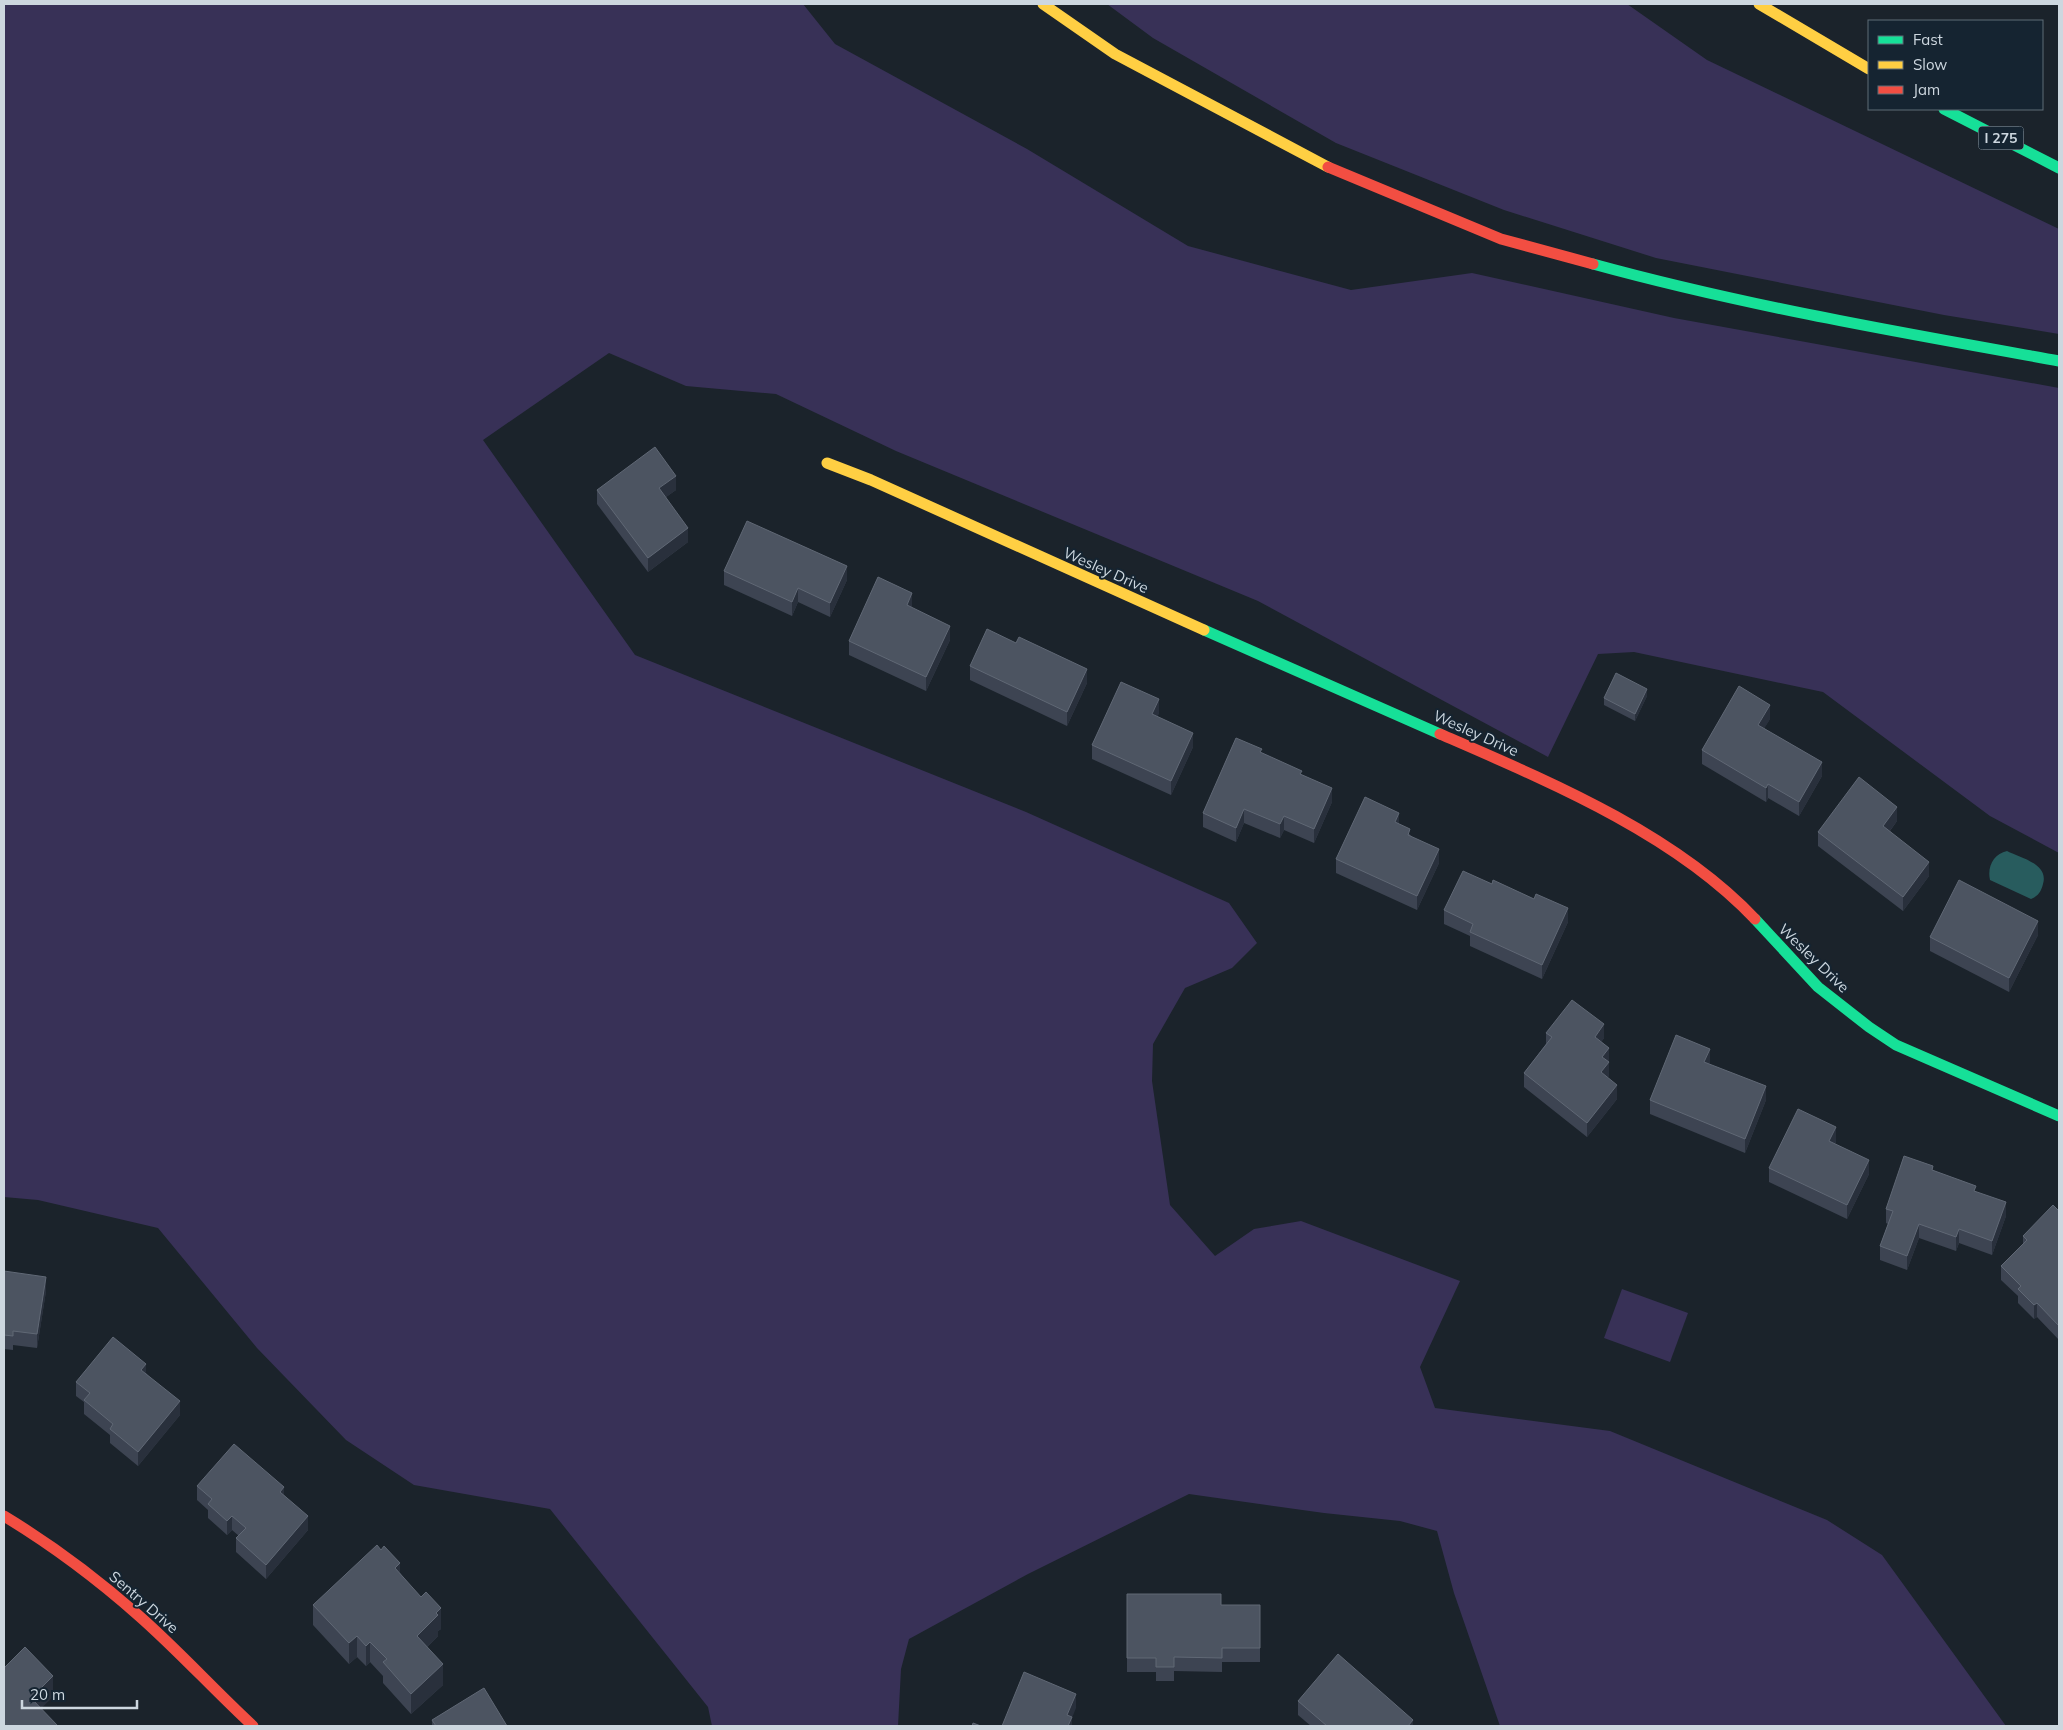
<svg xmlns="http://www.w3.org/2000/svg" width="2063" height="1730" font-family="Mulish,sans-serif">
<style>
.green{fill:#383157}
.water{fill:#285c5e}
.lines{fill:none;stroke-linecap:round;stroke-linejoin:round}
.fast{stroke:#16e098;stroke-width:11}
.slow{stroke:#ffcf43;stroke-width:11}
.jam{stroke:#f24e42;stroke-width:11}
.wall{fill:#3d4452}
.shaded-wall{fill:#29303c}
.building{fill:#4c5461;stroke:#606875}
.labels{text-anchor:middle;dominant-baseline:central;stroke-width:4;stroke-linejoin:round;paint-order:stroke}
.shield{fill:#152431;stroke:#96a1ab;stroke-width:1}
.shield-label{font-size:14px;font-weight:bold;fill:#cdd7df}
.street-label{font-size:15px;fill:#cdd7df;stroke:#152431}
</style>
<rect width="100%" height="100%" fill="#1b232b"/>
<g class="green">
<path d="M4,4H803L835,44L1027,149L1188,246L1351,290L1472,273L1674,318L2059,388V853L1990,816L1823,692L1634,652L1598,654L1548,757L1258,601L896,451L776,394L686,386L609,353L483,440L635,655L1026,812L1229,903L1257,943L1232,968L1185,988L1153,1044L1152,1081L1170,1205L1215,1256L1254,1229L1301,1221L1460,1281L1420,1367L1435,1408L1610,1431L1827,1520L1882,1555L2006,1726H1500L1454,1593L1437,1531L1400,1521L1324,1513L1189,1494L1028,1574L909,1639L901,1669L898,1726H712L708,1707L550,1509L414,1485L346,1440L257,1348L158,1228L38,1200L4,1197Z"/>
<path d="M1107,4H1627L1707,60L2059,229V334L1944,315L1656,258L1504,210L1336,143L1153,38Z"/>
<path d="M1622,1289L1688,1313L1670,1362L1604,1338Z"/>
</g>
<path class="water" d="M2007,851C2021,858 2049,864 2043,884C2041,892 2038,896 2031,899L1990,880C1987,866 1994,854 2007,851Z"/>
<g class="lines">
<g class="fast">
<path d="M1944,109L2059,168"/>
<path d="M1593,264C1746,306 1903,333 2059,361"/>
<path d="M1204,630L1440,734"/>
<path d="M1755,919L1818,987L1869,1027L1896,1045L2059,1116"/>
</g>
<g class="slow">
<path d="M1043,4L1115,54L1328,167"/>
<path d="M1759,4L1869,69"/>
<path d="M827,463L871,480L1204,630"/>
</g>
<g class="jam">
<path d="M1328,167L1501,239L1593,264"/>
<path d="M1440,734C1548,781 1674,833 1755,919"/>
<path d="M4,1516C52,1545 96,1578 138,1615C178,1650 214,1690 253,1726"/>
</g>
</g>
<g class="wall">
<path d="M597,490H676L666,497L688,542L648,572L597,504Z"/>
<path d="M724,571L847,580L830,617L798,602L792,616L724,585Z"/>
<path d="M912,607V608L950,640L926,691L849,655V641Z"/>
<path d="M1016,643L1087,683L1067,726L970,680V666Z"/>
<path d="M1647,696L1635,721L1604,705V698Z"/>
<path d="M1159,713L1157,717L1193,747L1171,795L1092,759V745Z"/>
<path d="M1770,719L1764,728L1822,776L1799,816L1768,798L1766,802L1702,764V750Z"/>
<path d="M1262,753L1302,775L1332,802L1314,843L1284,830L1280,838L1244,823L1236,842L1203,827V813Z"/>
<path d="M1897,821L1890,831L1929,876L1903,911L1818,846V832Z"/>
<path d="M1399,824L1439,863L1417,910L1336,873V859Z"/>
<path d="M1444,910L1568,922L1542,979L1470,946V936L1444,924Z"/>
<path d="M2038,935L2009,992L1930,951V937Z"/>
<path d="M1546,1033L1604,1038L1601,1042L1609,1048V1076L1607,1077L1617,1099L1587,1137L1524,1087V1073L1546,1044Z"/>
<path d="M1709,1064L1766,1100L1745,1153L1650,1114V1100Z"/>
<path d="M1836,1141L1835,1144L1869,1174L1847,1219L1769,1182V1168Z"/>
<path d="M1933,1170L1976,1192L2006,1216L1992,1255L1959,1243L1956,1251L1919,1238L1907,1270L1880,1260V1246L1888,1224L1886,1223V1209Z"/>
<path d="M2059,1211V1340L2037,1317L2034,1319L2018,1303V1296L2001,1280V1266L2023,1244V1236Z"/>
<path d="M4,1271L46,1291L37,1348L13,1345V1350L4,1349Z"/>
<path d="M146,1373L180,1415L138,1466L110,1443V1435L84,1414V1402L76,1396V1382Z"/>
<path d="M197,1486L284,1495L308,1530L266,1579L236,1552V1538L239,1536L232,1530L227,1535L208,1518V1510L197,1500Z"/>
<path d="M400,1573L441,1629L438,1631V1636L427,1647L443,1685L411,1714L383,1683V1676L370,1662L366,1666L357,1657L349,1664L313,1625V1605Z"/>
<path d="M1127,1594L1221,1605H1260V1662H1222V1672L1174,1671V1681H1156V1672H1127Z"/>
<path d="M1298,1701L1413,1726H1311L1298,1715Z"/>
<path d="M432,1720L507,1726H432Z"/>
</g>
<g class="shaded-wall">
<path d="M676,476V490L659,502V488Z"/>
<path d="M688,528V542L648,572V558Z"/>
<path d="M847,566V580L830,617V603Z"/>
<path d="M798,588V602L792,616V602Z"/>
<path d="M912,593V607L907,619V605Z"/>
<path d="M950,626V640L926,691V677Z"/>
<path d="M1087,669V683L1067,726V712Z"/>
<path d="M1647,689V696L1635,721V714Z"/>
<path d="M1159,699V713L1152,728V714Z"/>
<path d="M1770,705V719L1758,739V725Z"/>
<path d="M1193,733V747L1171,795V781Z"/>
<path d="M1822,762V776L1799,816V802Z"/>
<path d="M1768,784V798L1766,802V788Z"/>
<path d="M1332,788V802L1314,843V829Z"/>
<path d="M1897,807V821L1883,840V826Z"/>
<path d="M1244,809V823L1236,842V828Z"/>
<path d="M1399,813V827L1395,822Z"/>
<path d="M1284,816V830L1280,838V824Z"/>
<path d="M1439,849V863L1417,910V896Z"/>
<path d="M1929,862V876L1903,911V897Z"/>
<path d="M1568,908V922L1542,979V965Z"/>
<path d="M2038,921V935L2009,992V978Z"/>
<path d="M1604,1024V1038L1595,1051V1037Z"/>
<path d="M1609,1048V1076L1601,1086L1602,1057Z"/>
<path d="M1710,1049V1063L1704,1076V1062Z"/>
<path d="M1617,1085V1099L1587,1137V1123Z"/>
<path d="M1766,1086V1100L1745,1153V1139Z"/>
<path d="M1836,1127V1141L1829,1155V1141Z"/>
<path d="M1869,1160V1174L1847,1219V1205Z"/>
<path d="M2006,1202V1216L1992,1255V1241Z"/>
<path d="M1919,1224V1238L1907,1270V1256Z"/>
<path d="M1959,1229V1243L1956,1251V1237Z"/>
<path d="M46,1277V1291L37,1348V1334Z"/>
<path d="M2037,1303V1317L2034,1319V1305Z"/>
<path d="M146,1364V1378L141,1370Z"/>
<path d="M180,1401V1415L138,1466V1452Z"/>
<path d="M284,1487V1501L280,1492Z"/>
<path d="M232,1516V1530L227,1535V1521Z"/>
<path d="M308,1516V1530L266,1579V1565Z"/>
<path d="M400,1563V1584L395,1568Z"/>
<path d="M441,1608V1629L438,1631V1636L417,1656V1636Z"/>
<path d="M357,1636V1657L349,1664V1643Z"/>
<path d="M370,1642V1662L366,1666V1646Z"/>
<path d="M443,1664V1685L411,1714V1694Z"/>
<path d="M53,1676V1697L31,1718V1698Z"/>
<path d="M1076,1694V1708L1072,1718V1726H1067V1715Z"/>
<path d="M1413,1720V1726H1408Z"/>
</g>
<g class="building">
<path d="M655,447L676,476L659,488L688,528L648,558L597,490Z"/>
<path d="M747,521L847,566L830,603L798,588L792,602L724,571Z"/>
<path d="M878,577L912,593L907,605L950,626L926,677L849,641Z"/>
<path d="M987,629L1016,643L1019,637L1087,669L1067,712L970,666Z"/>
<path d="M1616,673L1647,689L1635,714L1604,698Z"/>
<path d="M1121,682L1159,699L1152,714L1193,733L1171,781L1092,745Z"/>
<path d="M1739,686L1770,705L1758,725L1822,762L1799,802L1768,784L1766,788L1702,750Z"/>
<path d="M1236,738L1262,749L1260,752L1302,771L1300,774L1332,788L1314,829L1284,816L1280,824L1244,809L1236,828L1203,813Z"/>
<path d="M1859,777L1897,807L1883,826L1929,862L1903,897L1818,832Z"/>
<path d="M1365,797L1399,813L1395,822L1410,829L1408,835L1439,849L1417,896L1336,859Z"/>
<path d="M1463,871L1492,884L1493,880L1534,899L1536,894L1568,908L1542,965L1470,932L1473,924L1444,910Z"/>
<path d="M1959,880L2038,921L2009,978L1930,937Z"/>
<path d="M1572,1000L1604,1024L1595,1037L1609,1048L1602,1057L1609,1062L1601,1072L1617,1085L1587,1123L1524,1073L1552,1037L1546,1033Z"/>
<path d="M1676,1035L1710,1049L1704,1062L1766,1086L1745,1139L1650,1100Z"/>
<path d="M1798,1109L1836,1127L1829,1141L1869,1160L1847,1205L1769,1168Z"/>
<path d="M1904,1156L1933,1166L1932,1170L1976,1186L1974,1191L2006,1202L1992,1241L1959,1229L1956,1237L1919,1224L1907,1256L1880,1246L1893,1211L1886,1209Z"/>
<path d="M2053,1205L2059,1211V1326L2037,1303L2034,1305L2018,1289L2021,1286L2001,1266L2027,1240L2023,1236Z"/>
<path d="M4,1271L46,1277L37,1334L13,1331V1336L4,1335Z"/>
<path d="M113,1337L146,1364L141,1370L180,1401L138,1452L110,1429L113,1424L84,1400L90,1393L76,1382Z"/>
<path d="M234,1444L284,1487L280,1492L308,1516L266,1565L236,1538L246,1528L232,1516L227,1521L208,1504L212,1499L197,1486Z"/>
<path d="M377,1545L381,1550L384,1546L400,1563L395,1568L421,1597L426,1592L441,1608L436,1613L438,1615L417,1636L443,1664L411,1694L383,1662L387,1659L370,1642L366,1646L357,1636L349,1643L313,1605Z"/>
<path d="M1127,1594H1221V1605H1260V1648H1222V1658L1174,1657V1667H1156V1658H1127Z"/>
<path d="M25,1647L53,1676L31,1698L58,1726H4V1668Z"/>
<path d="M1338,1654L1413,1720L1408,1726H1327L1298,1701Z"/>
<path d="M1024,1672L1076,1694L1067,1715L1072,1717L1068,1726H1002Z"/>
<path d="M484,1688L507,1726H436L432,1720Z"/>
<path d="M973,1723L981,1726H972Z"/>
</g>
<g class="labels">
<rect class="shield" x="1978.5" y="126.5" width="45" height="23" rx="4"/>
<g class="shield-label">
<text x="2001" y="138">I 275</text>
</g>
<g class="street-label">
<text transform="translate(1106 570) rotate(24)">Wesley Drive</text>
<text transform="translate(1476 733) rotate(24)">Wesley Drive</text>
<text transform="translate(1814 958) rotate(44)">Wesley Drive</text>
<text transform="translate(144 1602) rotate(41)">Sentry Drive</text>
</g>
</g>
<rect width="2063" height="1730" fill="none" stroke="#cdd7df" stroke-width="10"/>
<rect x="1868" y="20" width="175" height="90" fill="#152431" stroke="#5f6c77"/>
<rect x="1878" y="36" width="25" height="8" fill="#16e098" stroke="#5f6c77"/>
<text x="1913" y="45" font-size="15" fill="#cdd7df">Fast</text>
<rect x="1878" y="61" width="25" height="8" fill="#ffcf43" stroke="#5f6c77"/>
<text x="1913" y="70" font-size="15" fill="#cdd7df">Slow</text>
<rect x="1878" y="86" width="25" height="8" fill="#f24e42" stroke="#5f6c77"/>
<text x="1913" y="95" font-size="15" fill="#cdd7df">Jam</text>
<path d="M22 1700v8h115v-8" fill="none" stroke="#cdd7df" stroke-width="2.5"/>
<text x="30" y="1700" font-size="15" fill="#cdd7df" stroke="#152431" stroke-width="4" paint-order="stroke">20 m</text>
</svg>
